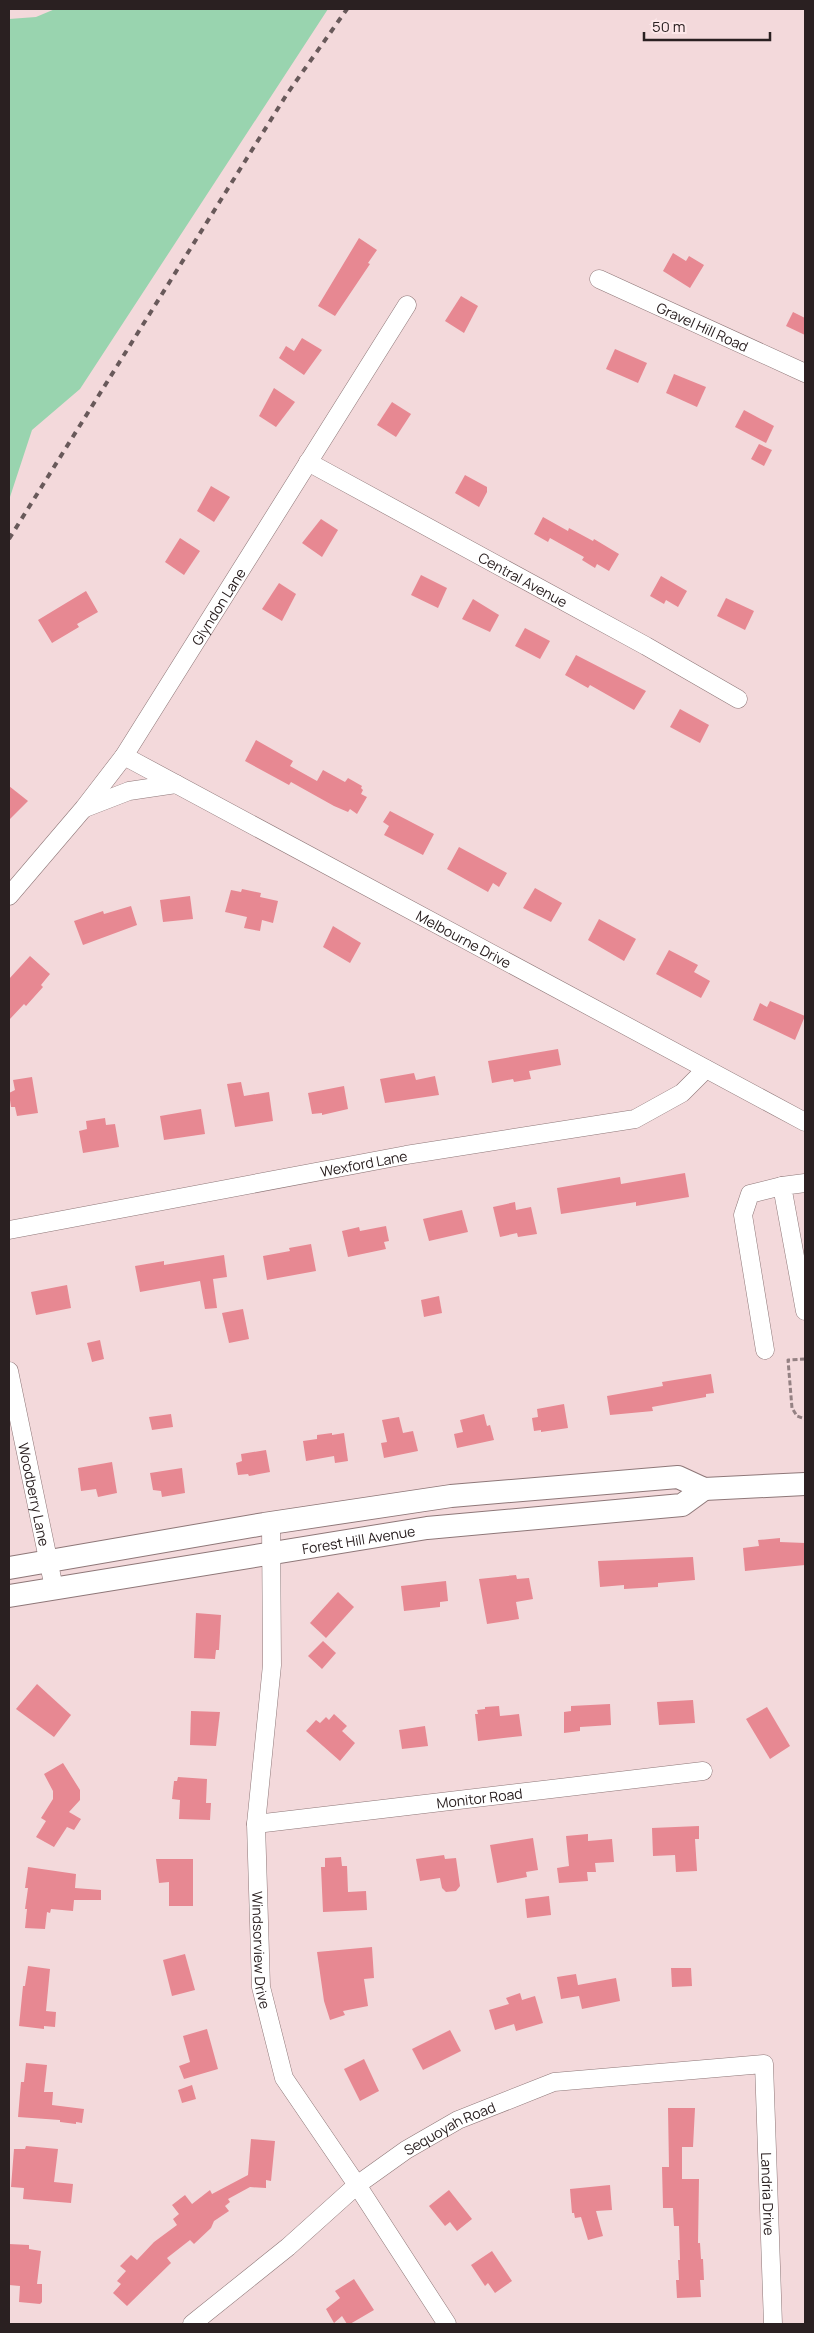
<svg xmlns="http://www.w3.org/2000/svg" width="814" height="2333" font-family="Manrope,sans-serif">
<style>
.green{fill:#99d4af}
.building{fill:#e78892}
.lines{fill:none;stroke-linecap:round;stroke-linejoin:round}
.minor-casing{stroke:#8e7778;stroke-width:19}
.major-casing{stroke:#8e7778;stroke-width:24}
.path{stroke:#948183;stroke-width:3;stroke-dasharray:5 2.5;stroke-linecap:butt}
.minor{stroke:#fff;stroke-width:18}
.major{stroke:#fff;stroke-width:22}
.rail{stroke:#68595a;stroke-width:4;stroke-dasharray:6 6;stroke-linecap:butt}
.labels{text-anchor:middle;dominant-baseline:central;stroke-width:4;stroke-linejoin:round;paint-order:stroke}
.street-label{font-size:14px;fill:#2a2021;stroke:#fde7e9}
</style>
<rect width="100%" height="100%" fill="#f3d9db"/>
<path class="green" d="M55,9H328L80,389L32,430L9,500V19L36,17Z"/>
<g class="building">
<path d="M359,238L377,250L368,263L370,264L335,316L318,306Z"/>
<path d="M673,253L686,261L689,256L704,265L690,288L663,271Z"/>
<path d="M461,296L478,306L464,333L445,321Z"/>
<path d="M793,312L805,318V335L786,326Z"/>
<path d="M302,338L322,350L304,375L279,358L286,346L294,351Z"/>
<path d="M615,349L647,363L638,383L606,369Z"/>
<path d="M674,374L706,387L697,407L666,393Z"/>
<path d="M274,388L295,402L276,427L259,416Z"/>
<path d="M392,402L411,414L396,437L377,425Z"/>
<path d="M744,410L774,426L766,443L735,427Z"/>
<path d="M759,444L772,450L764,466L751,459Z"/>
<path d="M465,475L487,487V492L479,507L455,493Z"/>
<path d="M211,486L230,497L214,522L197,511Z"/>
<path d="M543,517L568,531L569,528L593,541L594,539L619,554L609,571L597,564L595,568L582,560L584,557L550,538L548,542L534,534Z"/>
<path d="M321,519L338,530L322,557L302,543Z"/>
<path d="M180,538L200,551L184,575L165,562Z"/>
<path d="M421,575L447,588L438,608L411,595Z"/>
<path d="M661,576L687,591L678,607L666,600L664,604L650,596Z"/>
<path d="M279,583L296,594L282,621L262,609Z"/>
<path d="M86,591L98,612L77,624L79,627L52,643L38,620Z"/>
<path d="M726,598L754,611L745,630L717,616Z"/>
<path d="M473,599L499,615L490,632L462,619Z"/>
<path d="M525,628L550,641L540,659L515,646Z"/>
<path d="M576,655L646,691L634,710L590,685L588,688L565,675Z"/>
<path d="M680,709L709,725L700,743L670,727Z"/>
<path d="M256,740L293,761L290,766L317,781L323,770L345,782L348,778L362,786L361,788L363,790L361,794L367,797L357,814L350,809L348,812L334,806L291,782L289,785L245,761Z"/>
<path d="M9,786L28,801L9,820Z"/>
<path d="M390,811L434,834L423,855L384,835L389,826L383,822Z"/>
<path d="M459,847L507,873L499,887L493,883L488,892L447,869Z"/>
<path d="M535,888L562,903L551,922L523,908Z"/>
<path d="M242,889L261,893L260,897L278,901L273,923L262,920L260,931L244,928L247,917L225,912L231,890L241,892Z"/>
<path d="M190,896L193,919L163,922L160,900Z"/>
<path d="M131,906L137,925L83,945L74,921L103,911L104,914Z"/>
<path d="M599,919L636,939L624,961L588,940Z"/>
<path d="M333,926L361,943L350,963L323,947Z"/>
<path d="M669,950L698,965L694,972L710,981L701,998L656,974Z"/>
<path d="M30,956L50,974L41,985L43,987L26,1006L24,1004L9,1020V979Z"/>
<path d="M770,1001L805,1016L795,1040L753,1020L760,1003L767,1007Z"/>
<path d="M558,1049L561,1065L529,1071L531,1079L514,1082L513,1079L492,1083L488,1061Z"/>
<path d="M414,1073L416,1080L435,1076L439,1095L385,1103L380,1079Z"/>
<path d="M32,1077L38,1113L17,1116L15,1107H11L9,1093L15,1090L13,1080Z"/>
<path d="M241,1082L244,1096L269,1092L273,1121L235,1127L227,1084Z"/>
<path d="M344,1086L348,1109L322,1115V1113L312,1114L308,1093Z"/>
<path d="M201,1109L205,1134L164,1140L160,1116Z"/>
<path d="M105,1118L106,1125L115,1124L119,1147L83,1153L79,1131L87,1129L86,1121Z"/>
<path d="M685,1173L689,1197L636,1206V1202L561,1214L557,1188L620,1177L621,1184Z"/>
<path d="M515,1202L516,1210L531,1207L537,1234L518,1237L517,1233L500,1237L493,1207Z"/>
<path d="M462,1210L468,1232L429,1241L423,1219Z"/>
<path d="M386,1226L389,1241L384,1242L386,1249L348,1257L342,1231L359,1227L360,1231Z"/>
<path d="M311,1244L316,1271L267,1280L263,1256L290,1251L289,1248Z"/>
<path d="M224,1255L227,1277L213,1279L217,1308L205,1309L200,1281L140,1292L135,1266L164,1261V1265Z"/>
<path d="M67,1285L71,1308L36,1315L31,1292Z"/>
<path d="M439,1296L442,1313L424,1317L421,1300Z"/>
<path d="M243,1309L249,1339L229,1343L222,1313Z"/>
<path d="M100,1340L104,1359L92,1362L87,1343Z"/>
<path d="M711,1374L714,1393L706,1394V1397L652,1407L653,1411L610,1415L607,1396L663,1386L662,1382Z"/>
<path d="M564,1404L568,1428L541,1432V1430L534,1431L532,1418L538,1417L537,1409Z"/>
<path d="M171,1414L173,1427L152,1430L149,1417Z"/>
<path d="M484,1414L487,1426L490,1425L494,1440L457,1448L454,1434L463,1432L460,1420Z"/>
<path d="M399,1417L403,1433L413,1431L418,1451L384,1458L381,1443L387,1442L382,1420Z"/>
<path d="M332,1433V1435L344,1433L348,1461L335,1463L334,1456L306,1461L303,1441L317,1439V1435Z"/>
<path d="M266,1450L270,1472L249,1476L248,1474L238,1475L236,1463L242,1461L241,1454Z"/>
<path d="M112,1462L117,1493L98,1497L96,1489L81,1491L78,1468Z"/>
<path d="M182,1468L185,1493L162,1497L161,1491L153,1490L150,1473Z"/>
<path d="M780,1538V1542L805,1543V1565L745,1571L743,1548L759,1546L758,1540Z"/>
<path d="M693,1557L695,1580L658,1583V1587L624,1589V1585L600,1587L598,1561Z"/>
<path d="M516,1575L517,1579L529,1578L533,1599L516,1602L519,1619L487,1624L479,1579Z"/>
<path d="M446,1581L448,1601L440,1602V1607L404,1611L401,1586Z"/>
<path d="M338,1592L354,1607L326,1638L310,1623Z"/>
<path d="M196,1613L221,1615L219,1650H216L215,1659L194,1658Z"/>
<path d="M323,1641L336,1653L322,1669L308,1656Z"/>
<path d="M37,1684L71,1715L54,1737L16,1709Z"/>
<path d="M693,1700L695,1723L659,1725L657,1702Z"/>
<path d="M610,1704L611,1725L580,1727V1731L564,1733V1712L571,1711V1706Z"/>
<path d="M499,1706L500,1716L519,1714L522,1736L478,1741L475,1714H478L477,1710L485,1709V1707Z"/>
<path d="M767,1707L790,1746L770,1759L746,1719Z"/>
<path d="M191,1711L220,1712L216,1746L190,1745Z"/>
<path d="M334,1714L347,1726L342,1731L355,1743L340,1761L306,1731L316,1720L320,1723L326,1717L329,1720Z"/>
<path d="M425,1726L428,1746L402,1749L399,1730Z"/>
<path d="M63,1763L80,1790V1800L69,1812L81,1819L74,1830L67,1827L54,1847L36,1837L46,1821L41,1818L53,1799V1791L44,1774Z"/>
<path d="M178,1777L207,1779L206,1803H211L210,1820L179,1819L180,1800L172,1799L174,1781H177Z"/>
<path d="M699,1826V1839H695L697,1871L676,1872L675,1855L653,1856L652,1828Z"/>
<path d="M588,1834V1841L612,1839L614,1862L595,1863L596,1872H587L588,1881L559,1883L557,1868L569,1866L566,1836Z"/>
<path d="M533,1838L538,1870L526,1872L527,1877L497,1883L490,1845Z"/>
<path d="M444,1855L445,1859L456,1858L460,1886L456,1891L446,1892L442,1888L440,1878L420,1881L416,1859Z"/>
<path d="M341,1857L342,1866H347L348,1892L366,1891L367,1910L323,1912L321,1867H325V1858Z"/>
<path d="M156,1859H193V1906H169V1882L159,1883Z"/>
<path d="M28,1867L76,1874L75,1888L101,1890V1900H74L73,1911L51,1909L50,1913L47,1912L45,1929L25,1928L27,1909H25L28,1888H25Z"/>
<path d="M549,1896L551,1915L527,1918L525,1899Z"/>
<path d="M372,1947L374,1978L364,1979L368,2006L343,2011L345,2015L330,2020L324,2001L317,1952Z"/>
<path d="M185,1954L195,1990L172,1996L163,1960Z"/>
<path d="M28,1966L50,1969L46,2011L56,2012L55,2027L44,2026V2029L19,2026L23,1986H25Z"/>
<path d="M671,1968H691L692,1986L672,1987Z"/>
<path d="M576,1974L578,1985L616,1978L620,2001L582,2009L579,1996L561,1999L557,1977Z"/>
<path d="M520,1993L522,2000L535,1996L543,2023L516,2031L514,2024L495,2030L489,2010L509,2004L506,1998Z"/>
<path d="M207,2029L218,2069L184,2079L179,2066L190,2062L183,2036Z"/>
<path d="M450,2030L461,2051L423,2070L412,2049Z"/>
<path d="M364,2059L379,2091L360,2101L344,2069Z"/>
<path d="M26,2063L47,2065L44,2092H53L52,2105L84,2109L82,2123L76,2122V2124L60,2122V2120L18,2117L21,2082H24Z"/>
<path d="M192,2085L196,2099L182,2103L178,2090Z"/>
<path d="M668,2108H695L693,2147H682V2179H699L698,2243H700L701,2259H703L704,2280H700L701,2297L677,2298L676,2280H679L678,2260H680L679,2226H674L673,2208H663L662,2167H669Z"/>
<path d="M251,2139L275,2141L271,2181L266,2180V2188L250,2187L228,2199L230,2202L225,2206L229,2211L214,2221L211,2228L194,2244L190,2240L167,2258L171,2263L127,2306L113,2293L121,2284L117,2281L126,2271L120,2266L131,2255L137,2260L154,2242L177,2225L173,2219L179,2214L172,2205L185,2195L192,2204L210,2190L212,2194L248,2175Z"/>
<path d="M26,2146L58,2149L54,2182L73,2184L71,2203L23,2199L24,2188L11,2187L14,2149H25Z"/>
<path d="M610,2185L612,2210L596,2211L603,2236L588,2240L581,2217L575,2218L574,2213H572L570,2189Z"/>
<path d="M449,2190L472,2219L457,2231L450,2222L445,2226L429,2206Z"/>
<path d="M9,2244L29,2245V2249L41,2251L37,2284H42V2302L40,2304L19,2302L20,2286L9,2285Z"/>
<path d="M492,2251L512,2281L495,2293L488,2283L485,2286L471,2265Z"/>
<path d="M354,2279L374,2310L350,2324H347L342,2316L334,2323L326,2309L340,2298L335,2291Z"/>
</g>
<g class="lines">
<g class="minor-casing">
<g id="minor">
<path id="s1" d="M599,279L805,373"/>
<path id="s2" d="M308,462L646,646L738,699"/>
<path id="s3" d="M124,756L805,1122"/>
<path d="M85,808L129,791L176,784"/>
<path id="s4" d="M9,896L84,808L124,756L407,305"/>
<path d="M805,1183L782,1186L805,1311"/>
<path id="s5" d="M9,1230L406,1155L635,1119L682,1093L706,1069"/>
<path d="M765,1350L743,1215L750,1194L782,1186"/>
<path id="s6" d="M9,1371L54,1588"/>
<path id="s7" d="M271,1523L272,1665L256,1824L261,1987L284,2078L357,2185L447,2324"/>
<path id="s8" d="M256,1824L703,1771"/>
<path id="s9" d="M192,2324L288,2247L357,2185L406,2150L458,2120L554,2082L764,2064L773,2324"/>
</g>
</g>
<g class="major-casing">
<g id="major">
<path d="M9,1568L264,1524L451,1496L678,1477L704,1489L805,1484"/>
<path id="s10" d="M9,1596L427,1528L682,1505L704,1489"/>
</g>
</g>
<path class="path" d="M805,1359L788,1360L792,1408L797,1416L805,1419"/>
<use href="#minor" class="minor"/>
<use href="#major" class="major"/>
<path class="rail" d="M9,539L287,94L347,9"/>
</g>
<g class="labels">
<g class="street-label">
<text stroke="none"><textPath href="#s1" startOffset="114">Gravel Hill Road</textPath></text>
<text stroke="none"><textPath href="#s2" startOffset="245">Central Avenue</textPath></text>
<text stroke="none"><textPath href="#s4" startOffset="358">Glyndon Lane</textPath></text>
<text stroke="none"><textPath href="#s3" startOffset="386">Melbourne Drive</textPath></text>
<text stroke="none"><textPath href="#s5" startOffset="361">Wexford Lane</textPath></text>
<text stroke="none"><textPath href="#s6" startOffset="126">Woodberry Lane</textPath></text>
<text stroke="none"><textPath href="#s10" startOffset="354">Forest Hill Avenue</textPath></text>
<text stroke="none"><textPath href="#s8" startOffset="225">Monitor Road</textPath></text>
<text stroke="none"><textPath href="#s7" startOffset="428">Windsorview Drive</textPath></text>
<text stroke="none"><textPath href="#s9" startOffset="325">Sequoyah Road</textPath></text>
<text stroke="none"><textPath href="#s9" startOffset="780">Landria Drive</textPath></text>
</g>
</g>
<rect width="814" height="2333" fill="none" stroke="#2a2021" stroke-width="20"/>
<path d="M644 32v8h126v-8" fill="none" stroke="#2a2021" stroke-width="2.5"/>
<text x="652" y="32" font-size="15" fill="#2a2021" stroke="#fde7e9" stroke-width="4" paint-order="stroke">50 m</text>
</svg>
